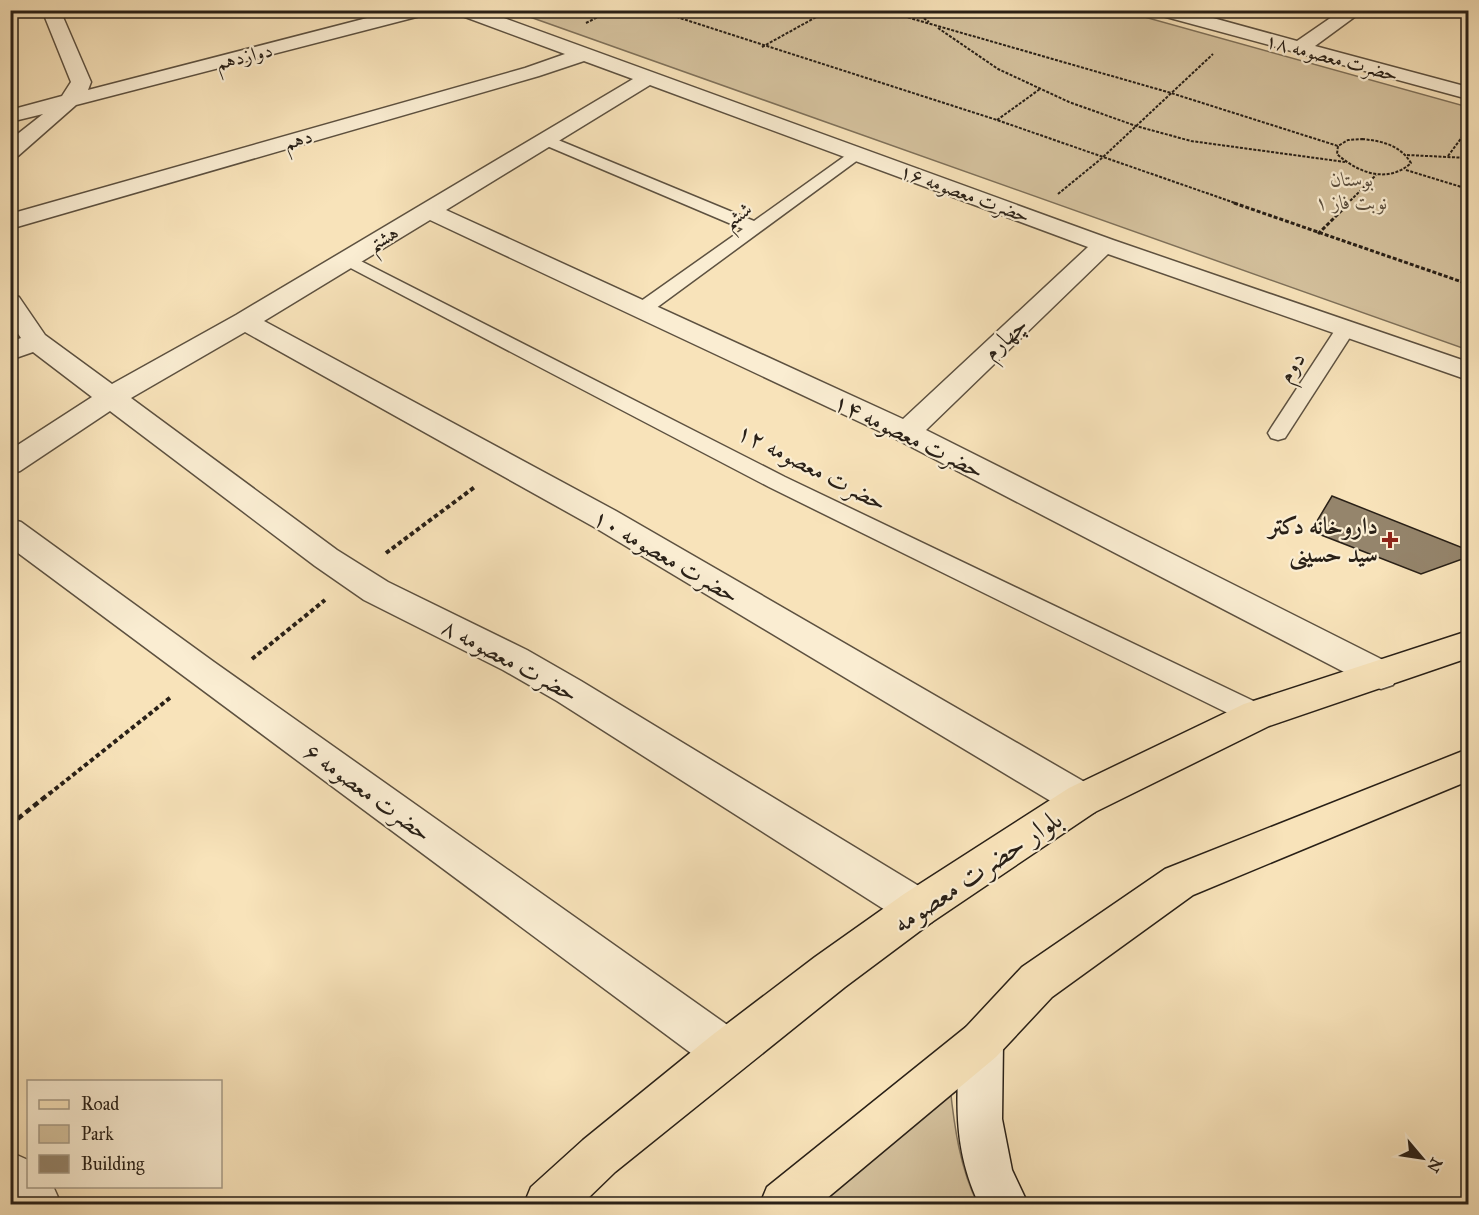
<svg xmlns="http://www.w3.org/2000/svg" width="1479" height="1215" font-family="'IM FELL Great Primer',Amiri,serif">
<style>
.green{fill:#d5c29e;stroke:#7f715a;stroke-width:1.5}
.building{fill:#95856c;stroke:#292017;stroke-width:1.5}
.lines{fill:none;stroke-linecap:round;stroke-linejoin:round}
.lane-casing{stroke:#5d5140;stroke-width:3}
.street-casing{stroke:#5d5140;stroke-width:3}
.secondary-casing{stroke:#292017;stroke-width:3}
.primary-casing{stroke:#292017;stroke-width:3}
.path-far3{stroke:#292017;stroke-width:2;stroke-dasharray:3 1.5;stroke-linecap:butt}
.path-far2{stroke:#292017;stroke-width:3;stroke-dasharray:4 2;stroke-linecap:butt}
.path-far1{stroke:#292017;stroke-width:4;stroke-dasharray:4.5 3;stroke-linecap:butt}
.path{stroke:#292017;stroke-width:4.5;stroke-dasharray:6 4;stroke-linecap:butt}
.lane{fill:#faedd2;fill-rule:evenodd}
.street{fill:#faedd2;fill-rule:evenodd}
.secondary{fill:#faedd2;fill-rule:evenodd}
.primary{fill:#f8e3ba;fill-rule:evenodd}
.poi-dot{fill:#8f2418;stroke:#faedd2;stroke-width:2}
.labels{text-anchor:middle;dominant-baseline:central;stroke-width:4.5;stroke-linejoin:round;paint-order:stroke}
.far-street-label{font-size:20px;fill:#292017;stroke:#faedd2}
.far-park-label{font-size:20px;font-style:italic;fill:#5d5140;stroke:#faedd2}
.street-label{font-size:24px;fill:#292017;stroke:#faedd2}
.poi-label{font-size:24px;font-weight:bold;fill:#292017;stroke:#faedd2;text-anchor:end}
.near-street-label{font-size:28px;fill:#292017;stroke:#faedd2}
</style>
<rect width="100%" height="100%" fill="#f8e3ba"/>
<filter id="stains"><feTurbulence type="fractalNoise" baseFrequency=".00333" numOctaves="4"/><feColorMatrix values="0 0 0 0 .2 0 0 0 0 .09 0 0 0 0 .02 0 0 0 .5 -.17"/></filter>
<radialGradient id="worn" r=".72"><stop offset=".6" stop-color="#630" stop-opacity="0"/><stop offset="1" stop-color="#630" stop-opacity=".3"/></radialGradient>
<g class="green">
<path d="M513,11H1123L1468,107V350Z"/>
<path d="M950,1086C954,1125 960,1169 978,1204H808Z"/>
</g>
<path class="building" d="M1332,496L1468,550V557L1421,574L1311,531Z"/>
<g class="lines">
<g class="lane-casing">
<g id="lane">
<path d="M546,135L754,221L852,151L858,149L866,154L648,314H634L632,310L634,306L743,229L540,143L538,140Z"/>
<path d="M347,254L785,477L1266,707L1270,715L1266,723L1257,726L1248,723L769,487L341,263L338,259L341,255Z"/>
<path d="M1346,322L1353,324L1356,328L1285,438L1278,440L1271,438L1268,433L1271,428L1339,324Z"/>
</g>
</g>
<g class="street-casing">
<g id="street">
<path d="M42,10H60L91,82L88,90L398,10H431L428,14L76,105L18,156L10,157V140L43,114L10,122V110L62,96L71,82Z"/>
<path d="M454,10H482L1113,240L1468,362V380L1108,254L926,430L1393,665L1398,675L1393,685L1381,689L1369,685L896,439L430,220L264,321L616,511L1095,788L1101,800L1095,812L1082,817L1069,812L594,527L245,332L131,398L337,550L388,582L527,650L581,681L932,894L938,908L932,922L918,927L904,922L557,701L503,670L364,600L315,566L110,411L20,471L10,474V450L92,397L33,352L10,360V342L21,338L10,322V294L19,297L45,335L112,384L236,315L633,79L584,61L539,76L10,229V214L525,68L565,54L457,14ZM650,85L1088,247L903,419L446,210Z"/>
<path d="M1152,10H1184L1297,41L1342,10H1364L1315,46L1468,87V99L1155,14Z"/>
<path d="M10,519L21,522L214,662L743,1036L749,1052L743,1068L727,1074L711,1068L10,547Z"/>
<path d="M10,1152L28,1160V1186H53L61,1204H10Z"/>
</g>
</g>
<g class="secondary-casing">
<path id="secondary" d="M981,1020L996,1027L1003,1042L1002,1119L1012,1170L1028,1204H979C959,1161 956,1124 958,1077C959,1059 959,1043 966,1027Z"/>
</g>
<g class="primary-casing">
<g id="primary">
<path d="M1468,631V658L1269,726L1095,812L932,922L845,987L615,1172L582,1204H524L531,1187L583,1140L711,1036L815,957L904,894L1069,788L1244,704Z"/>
<path d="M1468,749V781L1193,895L1052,997L996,1057L820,1204H760L767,1187L966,1027L1022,967L1165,869Z"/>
</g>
</g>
<g class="path-far3">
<path d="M655,10L997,120L1238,204"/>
<path d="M882,10L1171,93L1338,146"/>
<path d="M913,10L929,22"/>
<path d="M586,23L612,10"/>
<path d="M938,28L998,69L1069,102L1136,126L1191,141L1345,162"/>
<path d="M762,47L829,10"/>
<path d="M997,120L1040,89"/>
<path d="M1362,139C1382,141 1400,145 1411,163C1388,184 1358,173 1337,154L1338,146L1348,140Z"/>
<path d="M1407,155L1468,158"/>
<path d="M1448,156L1468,129"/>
<path d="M1406,170L1468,189"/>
<path d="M1058,194L1102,158L1213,54"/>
<path d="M1347,204L1376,175"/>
</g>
<g class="path-far2">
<path d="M1234,203L1468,284"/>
<path d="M1318,234L1349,203"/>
</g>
<g class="path-far1">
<path d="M386,553L476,486"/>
<path d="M252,659L325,600"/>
<path d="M49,794L171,697"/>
</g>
<path class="path" d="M10,825L50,793"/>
<use href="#lane" class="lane"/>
<use href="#street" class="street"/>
<use href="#secondary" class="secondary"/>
<use href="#primary" class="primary"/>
</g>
<path class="poi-dot" d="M1387 531h6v6h6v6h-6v6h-6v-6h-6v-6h6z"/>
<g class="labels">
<g class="far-street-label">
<text transform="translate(244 56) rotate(-14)">دوازدهم</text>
<text transform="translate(1332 57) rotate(15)">حضرت معصومه ۱۸</text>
<text transform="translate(298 139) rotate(-16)">دهم</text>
<text transform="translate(965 193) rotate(20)">حضرت معصومه ۱۶</text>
<text transform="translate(737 215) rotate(-36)">ششم</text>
<text transform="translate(383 238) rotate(-30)">هشتم</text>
</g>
<g class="far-park-label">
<text x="1352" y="179">بوستان<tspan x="1352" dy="23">نوبت فاز ۱</tspan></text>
</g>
<g class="street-label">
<text transform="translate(1005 338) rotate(-43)">چهارم</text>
<text transform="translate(1291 367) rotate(-57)">دوم</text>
<text transform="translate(909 436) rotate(26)">حضرت معصومه ۱۴</text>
<text transform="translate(812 467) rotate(27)">حضرت معصومه ۱۲</text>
<text transform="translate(666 556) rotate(30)">حضرت معصومه ۱۰</text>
<text transform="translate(510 660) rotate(28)">حضرت معصومه ۸</text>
<text transform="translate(368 792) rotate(36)">حضرت معصومه ۶</text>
</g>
<g class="poi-label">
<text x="1378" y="526">داروخانه دکتر<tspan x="1378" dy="28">سید حسینی</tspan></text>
</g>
<g class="near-street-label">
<text transform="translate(977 871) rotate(-34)">بلوار حضرت معصومه</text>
</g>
</g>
<rect width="1479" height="1215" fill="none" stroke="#f8e3ba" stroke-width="36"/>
<rect x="12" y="12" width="1455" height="1191" fill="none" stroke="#292017" stroke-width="3"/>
<rect x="18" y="18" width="1443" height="1179" fill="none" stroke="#292017" stroke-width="1.5"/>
<rect x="27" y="1080" width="195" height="108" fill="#faedd2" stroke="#a69b87" stroke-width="1.5"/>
<rect x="39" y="1100" width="30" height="9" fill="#f8e3ba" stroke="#a69b87" stroke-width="1.5"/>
<text x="81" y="1110" font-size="18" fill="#292017">Road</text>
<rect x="39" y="1125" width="30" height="18" fill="#d5c29e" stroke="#a69b87" stroke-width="1.5"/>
<text x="81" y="1140" font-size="18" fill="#292017">Park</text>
<rect x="39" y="1155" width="30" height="18" fill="#95856c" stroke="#a69b87" stroke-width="1.5"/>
<text x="81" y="1170" font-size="18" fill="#292017">Building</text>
<g transform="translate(1422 1158) rotate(119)" stroke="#faedd2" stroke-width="4.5" paint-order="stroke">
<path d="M0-4.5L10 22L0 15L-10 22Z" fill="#292017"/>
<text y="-9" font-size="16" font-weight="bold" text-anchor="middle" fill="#292017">N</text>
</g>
<rect width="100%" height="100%" filter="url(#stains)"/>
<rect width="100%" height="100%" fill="url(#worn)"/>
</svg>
